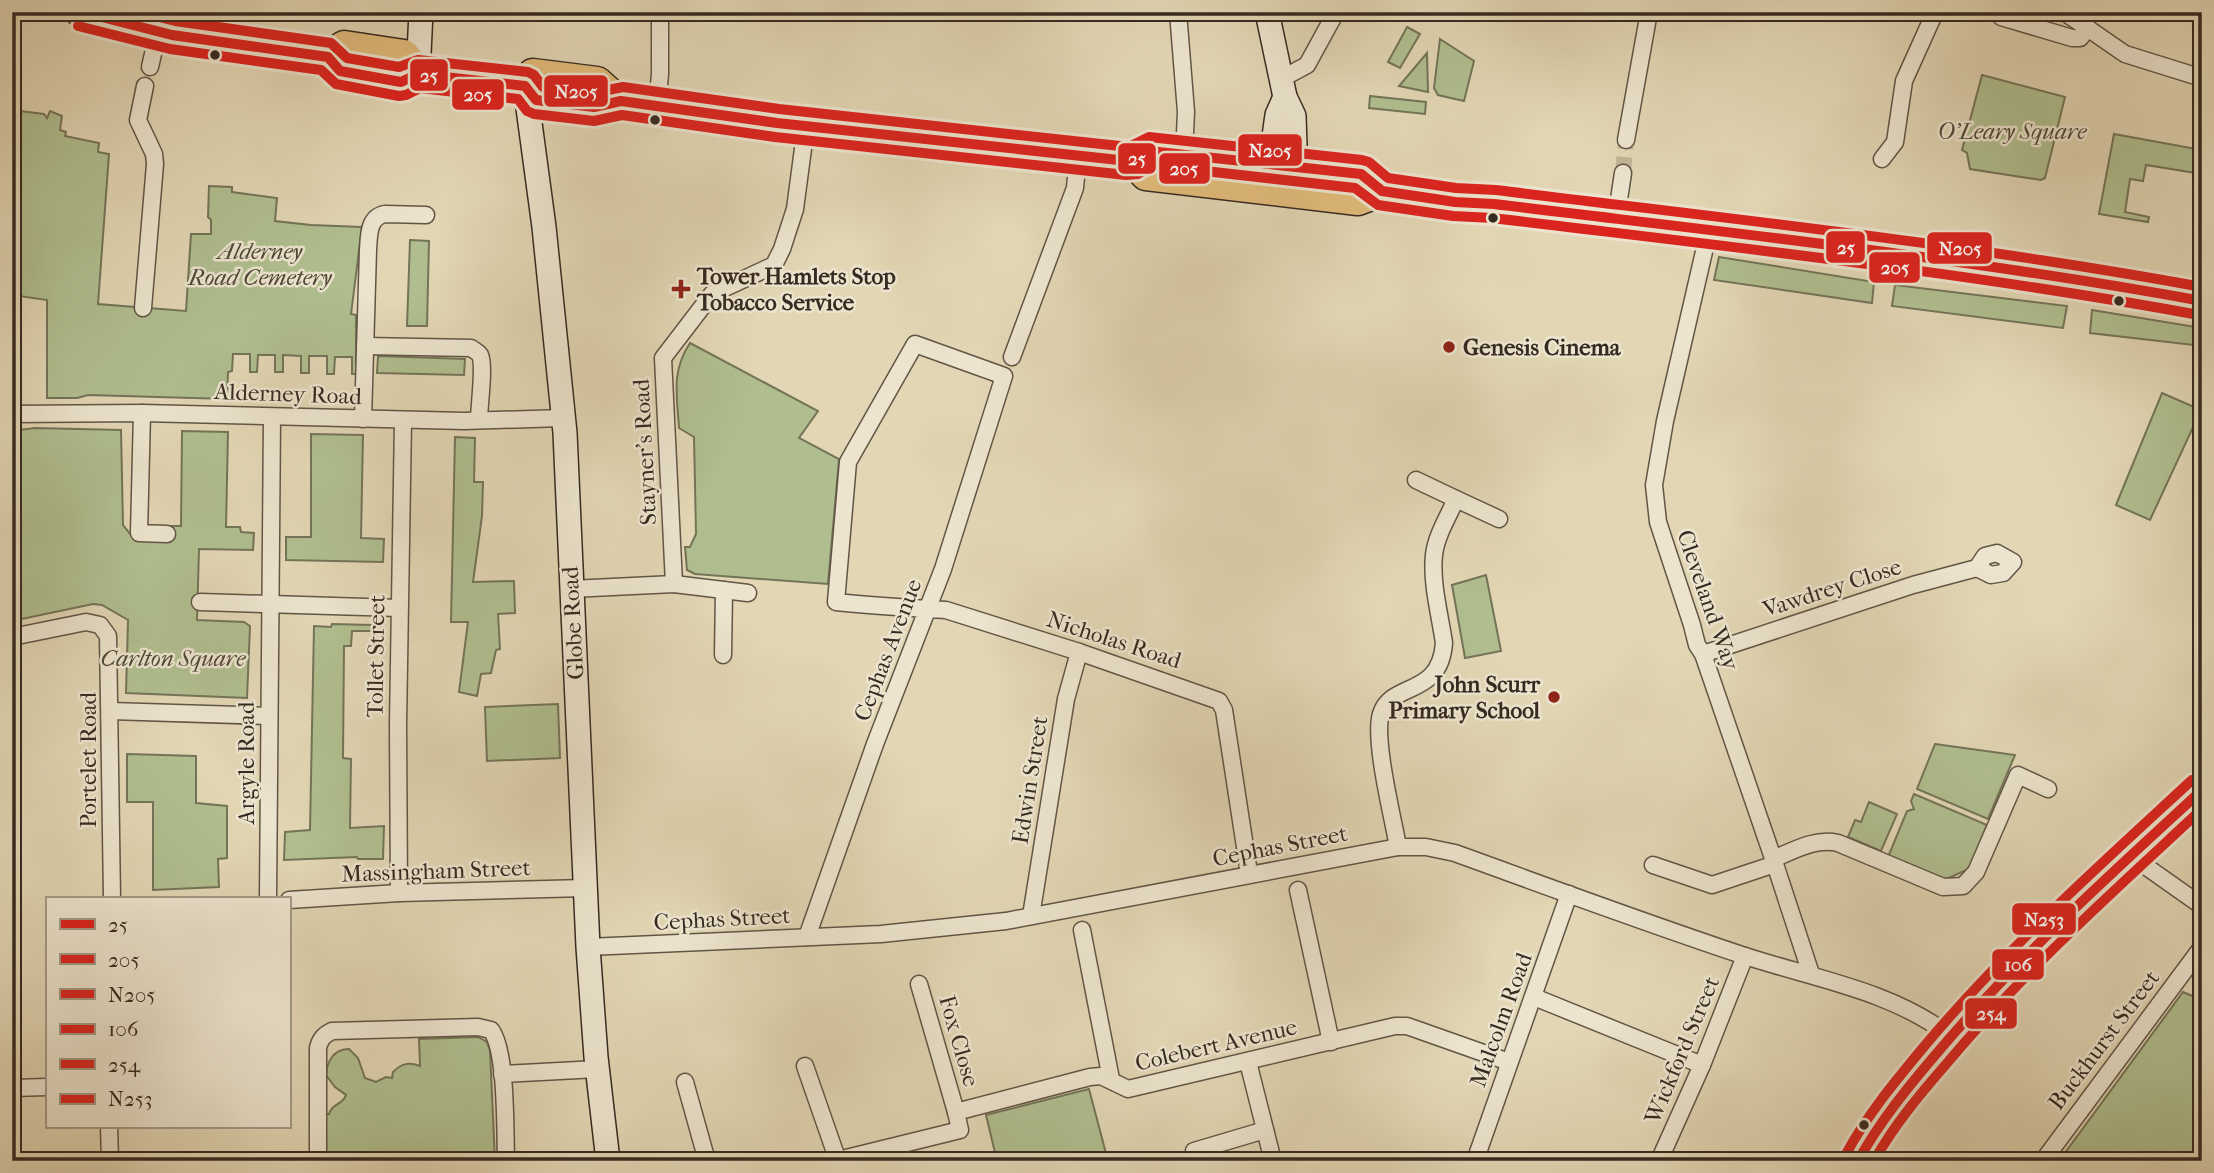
<svg xmlns="http://www.w3.org/2000/svg" width="2214" height="1173" font-family="'IM FELL French Canon',serif">
<style>
.green{fill:#b0be8f;stroke:#747458;stroke-width:2}
.lines{fill:none;stroke-linecap:round;stroke-linejoin:round}
.street-tunnel{stroke:#c0b497;stroke-width:16;stroke-dasharray:16 8;stroke-linecap:butt}
.street-casing{stroke:#625546;stroke-width:19}
.secondary-casing{stroke:#372a22;stroke-width:26}
.primary-casing{stroke:#372a22;stroke-width:30}
.highway-casing{stroke:#372a22;stroke-width:33}
.street{stroke:#ece4ce;stroke-width:16}
.secondary{stroke:#ece4ce;stroke-width:23}
.primary{stroke:#e1bb7a;stroke-width:26}
.highway{stroke:#e1bb7a;stroke-width:30}
.bus-1-casing{stroke:#ece4ce;stroke-width:16}
.bus-2-casing{stroke:#ece4ce;stroke-width:16}
.bus-3-casing{stroke:#ece4ce;stroke-width:16}
.bus-4-casing{stroke:#ece4ce;stroke-width:16}
.bus-5-casing{stroke:#ece4ce;stroke-width:16}
.bus-6-casing{stroke:#ece4ce;stroke-width:16}
.bus-1{stroke:#dc241f;stroke-width:10}
.bus-2{stroke:#dc241f;stroke-width:10}
.bus-3{stroke:#dc241f;stroke-width:10}
.bus-4{stroke:#dc241f;stroke-width:10}
.bus-5{stroke:#dc241f;stroke-width:10}
.bus-6{stroke:#dc241f;stroke-width:10}
.bus-dot{fill:#372a22;stroke:#ece4ce;stroke-width:2.5}
.poi-dot{fill:#8f2418;stroke:#ece4ce;stroke-width:2.5}
.labels{text-anchor:middle;dominant-baseline:central;stroke-width:5;stroke-linejoin:round;paint-order:stroke}
.park-label{font-size:23px;font-style:italic;fill:#4f4838;stroke:#ece4ce}
.poi-label{font-size:23px;font-weight:bold;fill:#372a22;stroke:#ece4ce;text-anchor:start}
.street-label{font-size:23px;fill:#372a22;stroke:#ece4ce}
.line-badge{stroke:#ece4ce;stroke-width:2.5}
.badge-label{font-size:19px;text-anchor:middle;font-weight:bold;fill:#fff}
</style>
<rect width="100%" height="100%" fill="#e2d6b4"/>
<filter id="stains"><feTurbulence type="fractalNoise" baseFrequency=".00286" numOctaves="4"/><feColorMatrix values="0 0 0 0 .2 0 0 0 0 .09 0 0 0 0 .02 0 0 0 .5 -.17"/></filter>
<radialGradient id="worn" r=".72"><stop offset=".6" stop-color="#630" stop-opacity="0"/><stop offset="1" stop-color="#630" stop-opacity=".3"/></radialGradient>
<g class="green">
<path d="M888,12H1015V15H968V18L888,21Z"/>
<path d="M1407,27L1420,34L1400,68L1388,62Z"/>
<path d="M1440,39L1474,61L1464,101L1438,95L1434,88Z"/>
<path d="M1427,53L1428,92L1399,86Z"/>
<path d="M1982,75L2065,97L2045,178L2041,180L1970,169L1967,153L1962,150Z"/>
<path d="M1370,96L1426,102L1425,114L1369,108Z"/>
<path d="M12,110L44,114L47,118L50,111L62,116L60,130L66,132L65,136L99,143L98,152L109,154L98,304L186,311L191,234H211V220L208,217L209,186L232,187V192L277,198L275,221L311,225L362,227L351,314L356,315V374H352V357H335L334,374H327V356H309V373H301V356L283,355V372H275V355H258L257,372H250V354H233L232,371L228,372L227,399L88,395L77,398H47V300L12,295Z"/>
<path d="M2114,134L2202,150V174L2146,165L2143,181L2130,179L2125,212L2149,217L2148,222L2099,214Z"/>
<path d="M410,240L429,241L427,326H407Z"/>
<path d="M1719,257L1874,282L1872,303L1714,280Z"/>
<path d="M1895,285L2067,306L2063,328L1892,306Z"/>
<path d="M2092,310L2202,328V346L2090,333Z"/>
<path d="M690,343L818,411L799,438L839,459L828,584L695,574L687,570L685,547H690L696,534L694,437L679,428C677,396 671,371 690,343Z"/>
<path d="M378,356L465,359L464,375L377,373Z"/>
<path d="M2162,393L2201,410L2150,520L2116,505Z"/>
<path d="M35,428L121,430L123,525L135,540L166,541L167,526H181L182,431L228,432L226,527H240L241,532L254,533L253,550L199,549L197,620L244,622L250,626L247,698L126,693L128,620L102,605L93,604L12,621V431Z"/>
<path d="M311,434L363,435L361,538L384,539L383,562L286,560V537H311Z"/>
<path d="M455,437L475,438L474,482H483L482,516L473,582L514,581L515,613L498,614L500,649L496,650L491,673L481,674L477,696L459,692L468,622H451Z"/>
<path d="M1486,575L1501,651L1465,658L1452,585Z"/>
<path d="M332,624L372,625V631H352L351,646H344L343,758L351,759L350,828L384,826L383,859H358L357,857L284,860L285,832L310,830L314,626L331,627Z"/>
<path d="M558,704L560,758L487,761L485,707Z"/>
<path d="M1935,744L2015,755L1988,819L1917,789Z"/>
<path d="M127,754L196,756V803L227,806V858L218,859L219,887L153,890V802H127Z"/>
<path d="M1914,794L1987,825L1969,869L1944,880L1888,857L1907,811L1914,809L1911,801Z"/>
<path d="M1869,802L1897,814L1881,851L1848,837L1855,820L1861,822Z"/>
<path d="M2183,992L2202,1000V1156L2197,1153L2193,1161H2059Z"/>
<path d="M478,1037L487,1042L490,1051L495,1161H331L330,1152H326V1114H329C332,1103 343,1105 346,1095L335,1087L326,1075C327,1061 334,1049 349,1049L358,1058L365,1078L376,1082L386,1077L392,1078L393,1072C402,1063 409,1062 420,1066L419,1039Z"/>
<path d="M1089,1089L1108,1161H997L986,1115Z"/>
</g>
<g class="lines">
<path class="street-tunnel" d="M1623,173L1626,140"/>
<g class="street-casing">
<g id="street">
<path d="M1178,12L1186,112L1184,155"/>
<path d="M2064,12L2125,54L2202,78"/>
<path d="M2001,17L2072,38H2080L2088,28"/>
<path d="M150,67L158,32"/>
<path d="M1281,79L1307,65L1336,12"/>
<path d="M657,106L660,74V12"/>
<path d="M1626,140L1649,12"/>
<path d="M1882,159L1895,142L1904,81L1935,12"/>
<path d="M1616,219L1623,173"/>
<path d="M1709,230L1665,421L1654,485L1658,522L1692,625L1697,645L1703,654L1775,864L1811,974"/>
<path d="M143,308L155,164L154,154L138,120L145,86"/>
<path d="M365,346L471,348C475,351 477,351 480,355C485,366 479,406 479,420"/>
<path d="M1012,357L1075,188L1078,155"/>
<path d="M142,413L139,533L167,534"/>
<path d="M12,414L142,413L464,421L563,418"/>
<path d="M363,419L368,250C369,236 368,217 385,214L426,215"/>
<path d="M1416,480L1456,499"/>
<path d="M674,584L663,358L712,294L774,265L782,249L795,209L806,126"/>
<path d="M571,589L674,584L748,593"/>
<path d="M200,602L399,608"/>
<path d="M12,637L86,622L100,625L108,636L112,898"/>
<path d="M1703,654L1913,585L1977,568L1985,556L1997,553L2013,562L2003,573L1991,575L1977,568"/>
<path d="M723,655L724,590"/>
<path d="M110,711L268,716"/>
<path d="M1398,847C1393,818 1373,739 1381,714C1391,681 1440,698 1444,643C1440,615 1431,583 1434,555C1436,536 1448,517 1456,499L1499,519"/>
<path d="M2131,856L2202,906"/>
<path d="M1773,859C1795,850 1815,838 1838,843L1943,887L1963,886L1976,872L2018,775L2048,789"/>
<path d="M1653,865L1712,885L1775,864"/>
<path d="M1298,890L1331,1042"/>
<path d="M399,893L398,725L403,420"/>
<path d="M268,898L272,417"/>
<path d="M289,900L399,893L585,888"/>
<path d="M1031,916L1066,699L1079,652"/>
<path d="M1082,930L1111,1079"/>
<path d="M807,937L875,744L943,569L1004,376L915,344L848,462L836,602C873,606 909,608 946,610L1079,652L1219,701L1224,710L1249,873"/>
<path d="M588,947L881,934L1006,921L1398,847H1426L1455,853C1551,888 1646,923 1742,955C1811,978 1891,990 1950,1036"/>
<path d="M919,984L956,1112"/>
<path d="M1534,997L1702,1065"/>
<path d="M1248,1062L1273,1161"/>
<path d="M805,1066L838,1161"/>
<path d="M502,1074L597,1069"/>
<path d="M685,1082L707,1161"/>
<path d="M12,1088L47,1087"/>
<path d="M109,1126L110,1161"/>
<path d="M318,1161V1048C320,1039 324,1035 332,1031L478,1027L491,1030C507,1051 505,1131 506,1161"/>
<path d="M834,1161L960,1130L956,1112L1090,1077L1101,1076L1128,1089L1395,1026H1407L1509,1062"/>
<path d="M1196,1161L1194,1151L1265,1130"/>
<path d="M1475,1161L1569,894"/>
<path d="M1659,1161L1702,1065L1745,956"/>
<path d="M2043,1161L2202,947"/>
</g>
</g>
<g class="secondary-casing">
<g id="secondary">
<path d="M1267,12L1285,97L1294,116L1295,146L1291,183"/>
<path d="M418,74L421,12"/>
<path d="M525,86L544,227L565,433L588,947L596,1057L608,1161"/>
<path d="M1268,179L1277,115L1285,97"/>
</g>
</g>
<g class="primary-casing">
<path id="primary" d="M1858,1161C1876,1126 1901,1096 1926,1066C2007,965 2108,878 2202,790"/>
</g>
<g class="highway-casing">
<g id="highway">
<path d="M81,12L172,35L328,57L340,71L401,82L418,74L525,86L536,100L594,107L621,101L777,123L1128,161H1133L1149,151L1340,172L1361,174L1382,191L1455,202L1494,204C1730,234 1968,255 2202,301"/>
<path d="M328,57L344,46L404,55L418,74"/>
<path d="M525,86L533,74L597,82L617,100"/>
<path d="M1133,161L1146,175L1358,200L1382,191"/>
</g>
</g>
<use href="#street" class="street"/>
<use href="#secondary" class="secondary"/>
<use href="#primary" class="primary"/>
<use href="#highway" class="highway"/>
<g class="bus-1-casing">
<path id="bus-1" d="M82,12L172,35L328,57L340,71L401,82L418,74L525,86L536,100L594,107L621,101L777,123L1128,161H1133L1149,151L1361,174L1382,191L1455,202L1494,204C1731,233 1967,258 2202,301"/>
</g>
<g class="bus-2-casing">
<path id="bus-2" d="M78,26L170,49L321,70L336,84L399,96L406,95L420,88L518,99L527,111L534,114L594,121L622,115L775,137L1126,175L1138,174L1152,165L1355,188L1378,205L1453,216L1493,218C1729,247 1965,272 2199,315"/>
</g>
<g class="bus-3-casing">
<path id="bus-3" d="M139,12L175,21L331,43L347,58L399,67L418,60L528,72L534,75L543,87L593,93L623,87L779,109L1129,147L1149,137L1362,160L1369,162L1388,178L1456,188L1496,190C1732,219 1968,244 2202,287"/>
</g>
<g class="bus-4-casing">
<path id="bus-4" d="M1858,1161C1880,1121 1908,1087 1937,1053C2017,958 2110,875 2202,790"/>
</g>
<g class="bus-5-casing">
<path id="bus-5" d="M1874,1161C1894,1125 1921,1093 1948,1062C2025,970 2114,891 2202,809"/>
</g>
<g class="bus-6-casing">
<path id="bus-6" d="M1846,1154C1868,1113 1898,1078 1927,1043C2008,947 2101,864 2192,780"/>
</g>
<use href="#bus-1" class="bus-1"/>
<use href="#bus-2" class="bus-2"/>
<use href="#bus-3" class="bus-3"/>
<use href="#bus-4" class="bus-4"/>
<use href="#bus-5" class="bus-5"/>
<use href="#bus-6" class="bus-6"/>
</g>
<g class="bus-dot">
<circle cx="215" cy="55" r="6"/>
<circle cx="655" cy="120" r="6"/>
<circle cx="1493" cy="218" r="6"/>
<circle cx="2119" cy="301" r="6"/>
<circle cx="1864" cy="1125" r="6"/>
</g>
<g class="poi-dot">
<path d="M677.5 278.5h7v7h7v7h-7v7h-7v-7h-7v-7h7z"/>
<circle cx="1449" cy="347" r="7"/>
<circle cx="1554" cy="697" r="7"/>
</g>
<g class="labels">
<g class="park-label">
<text x="2012" y="131">O'Leary Square</text>
<text x="260" y="251">Alderney<tspan x="260" dy="26">Road Cemetery</tspan></text>
<text x="173" y="658">Carlton Square</text>
</g>
<g class="poi-label">
<text x="697" y="276">Tower Hamlets Stop<tspan x="697" dy="26">Tobacco Service</tspan></text>
<text x="1463" y="347">Genesis Cinema</text>
<text x="1540" y="684" text-anchor="end">John Scurr<tspan x="1540" dy="26">Primary School</tspan></text>
</g>
<g class="street-label">
<text transform="translate(288 394) rotate(2)">Alderney Road</text>
<text transform="translate(645 452) rotate(-93)">Stayner's Road</text>
<text transform="translate(1832 588) rotate(-18)">Vawdrey Close</text>
<text transform="translate(1708 600) rotate(71)">Cleveland Way</text>
<text transform="translate(573 623) rotate(-93)">Globe Road</text>
<text transform="translate(1114 640) rotate(18)">Nicholas Road</text>
<text transform="translate(888 650) rotate(-69)">Cephas Avenue</text>
<text transform="translate(376 656) rotate(-89)">Tollet Street</text>
<text transform="translate(88 760) rotate(-90)">Portelet Road</text>
<text transform="translate(246 763) rotate(-90)">Argyle Road</text>
<text transform="translate(1030 780) rotate(-81)">Edwin Street</text>
<text transform="translate(1280 846) rotate(-11)">Cephas Street</text>
<text transform="translate(436 871) rotate(-2)">Massingham Street</text>
<text transform="translate(722 919) rotate(-3)">Cephas Street</text>
<text transform="translate(1501 1020) rotate(-70)">Malcolm Road</text>
<text transform="translate(2104 1040) rotate(-53)">Buckhurst Street</text>
<text transform="translate(959 1041) rotate(74)">Fox Close</text>
<text transform="translate(1216 1045) rotate(-13)">Colebert Avenue</text>
<text transform="translate(1682 1050) rotate(-67)">Wickford Street</text>
</g>
</g>
<g class="line-badge">
<rect x="409" y="58" width="40" height="34" rx="7" fill="#dc241f"/>
<rect x="543" y="74" width="66" height="34" rx="7" fill="#dc241f"/>
<rect x="451" y="78" width="54" height="33" rx="7" fill="#dc241f"/>
<rect x="1237" y="133" width="66" height="34" rx="7" fill="#dc241f"/>
<rect x="1117" y="142" width="40" height="33" rx="7" fill="#dc241f"/>
<rect x="1158" y="152" width="53" height="33" rx="7" fill="#dc241f"/>
<rect x="1825" y="230" width="41" height="34" rx="7" fill="#dc241f"/>
<rect x="1926" y="231" width="67" height="34" rx="7" fill="#dc241f"/>
<rect x="1868" y="251" width="53" height="33" rx="7" fill="#dc241f"/>
<rect x="2011" y="902" width="66" height="34" rx="7" fill="#dc241f"/>
<rect x="1991" y="948" width="54" height="33" rx="7" fill="#dc241f"/>
<rect x="1964" y="997" width="54" height="33" rx="7" fill="#dc241f"/>
</g>
<g class="badge-label">
<text x="429" y="82">25</text>
<text x="576" y="98">N205</text>
<text x="478" y="101">205</text>
<text x="1270" y="157">N205</text>
<text x="1137" y="165">25</text>
<text x="1184" y="175">205</text>
<text x="1846" y="254">25</text>
<text x="1960" y="255">N205</text>
<text x="1895" y="274">205</text>
<text x="2044" y="926">N253</text>
<text x="2018" y="971">106</text>
<text x="1991" y="1020">254</text>
</g>
<rect width="2214" height="1173" fill="none" stroke="#e2d6b4" stroke-width="42"/>
<rect x="14" y="14" width="2186" height="1145" fill="none" stroke="#372a22" stroke-width="3.5"/>
<rect x="21" y="21" width="2172" height="1131" fill="none" stroke="#372a22" stroke-width="2"/>
<rect x="46" y="897" width="245" height="231" fill="#ece4ce" stroke="#a49a89" stroke-width="2"/>
<rect x="60" y="919" width="35" height="10" fill="#dc241f" stroke="#a49a89" stroke-width="2"/>
<text x="108" y="932" font-size="21" fill="#372a22">25</text>
<rect x="60" y="954" width="35" height="10" fill="#dc241f" stroke="#a49a89" stroke-width="2"/>
<text x="108" y="967" font-size="21" fill="#372a22">205</text>
<rect x="60" y="989" width="35" height="10" fill="#dc241f" stroke="#a49a89" stroke-width="2"/>
<text x="108" y="1002" font-size="21" fill="#372a22">N205</text>
<rect x="60" y="1024" width="35" height="10" fill="#dc241f" stroke="#a49a89" stroke-width="2"/>
<text x="108" y="1036" font-size="21" fill="#372a22">106</text>
<rect x="60" y="1059" width="35" height="10" fill="#dc241f" stroke="#a49a89" stroke-width="2"/>
<text x="108" y="1072" font-size="21" fill="#372a22">254</text>
<rect x="60" y="1094" width="35" height="10" fill="#dc241f" stroke="#a49a89" stroke-width="2"/>
<text x="108" y="1106" font-size="21" fill="#372a22">N253</text>
<rect width="100%" height="100%" filter="url(#stains)"/>
<rect width="100%" height="100%" fill="url(#worn)"/>
</svg>
